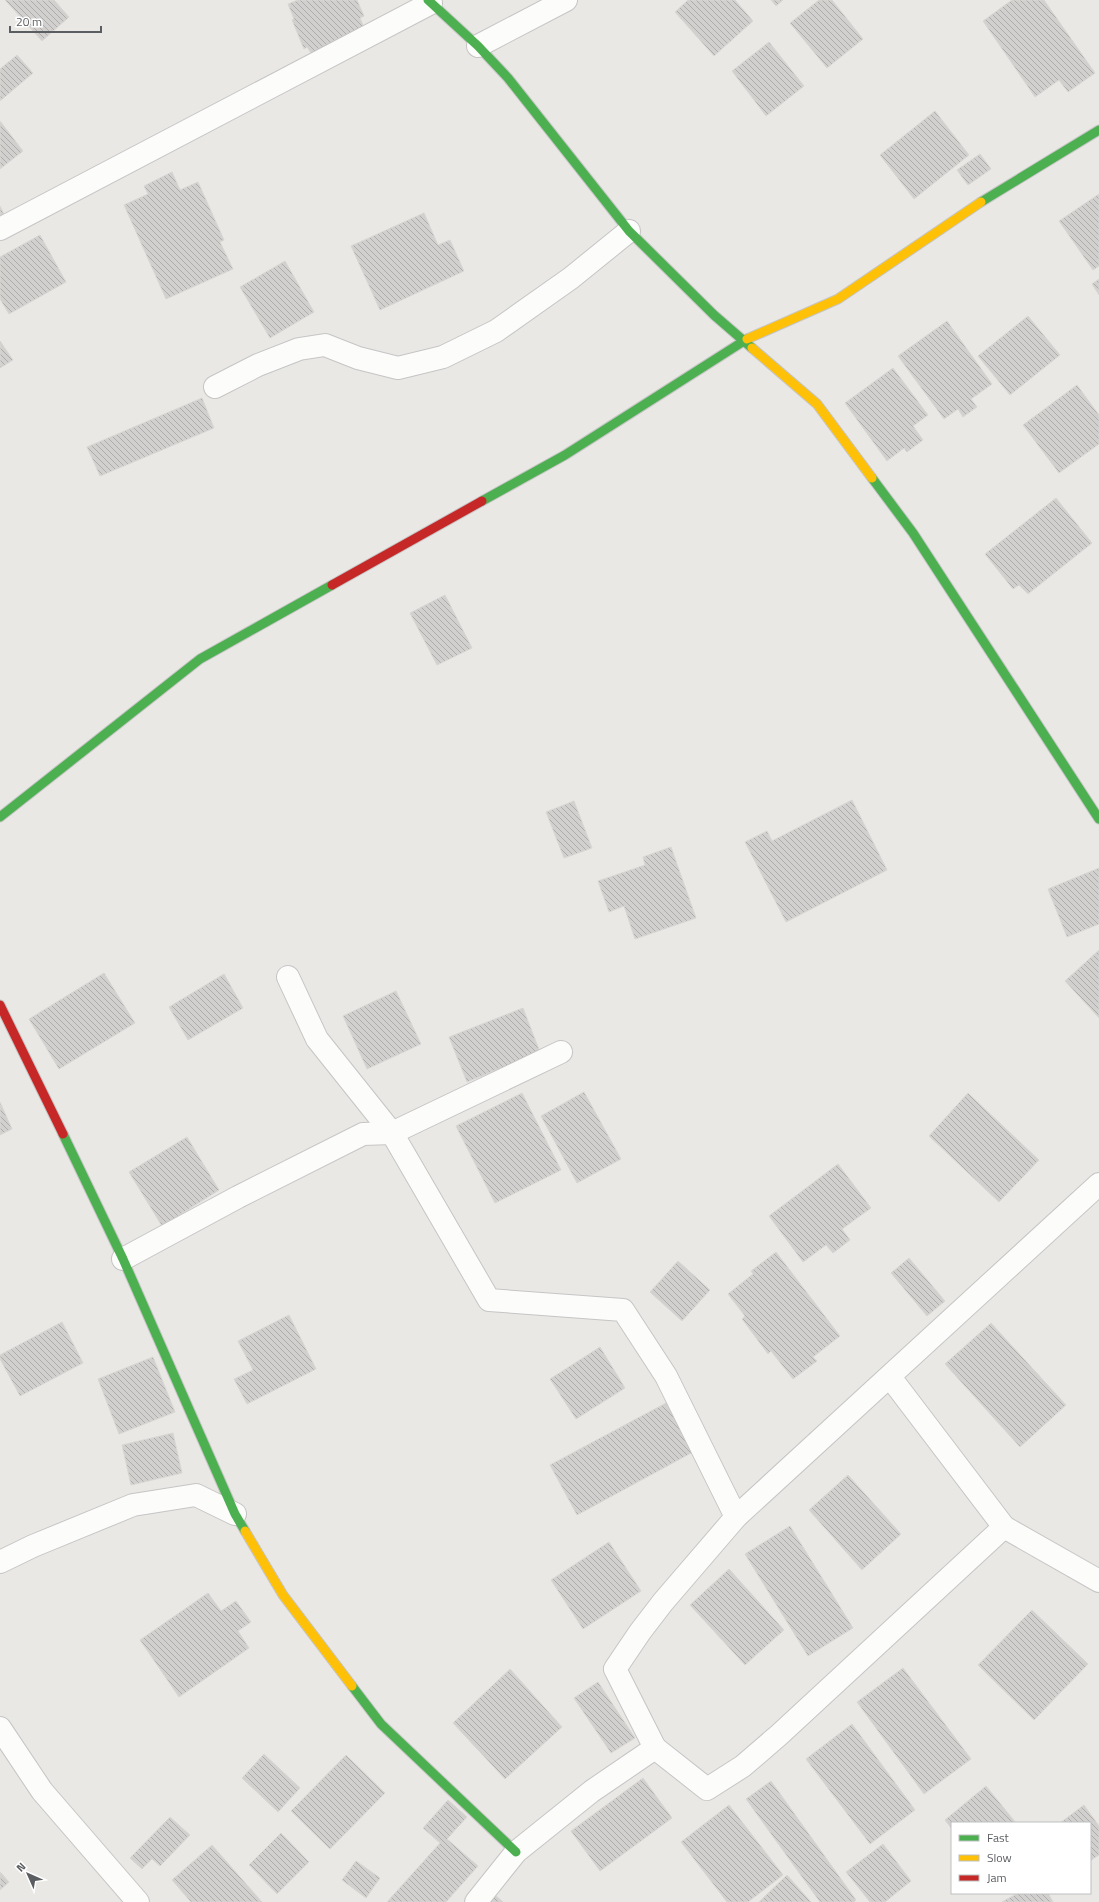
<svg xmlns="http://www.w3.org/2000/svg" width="1099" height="1902" font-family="'Titillium Web',sans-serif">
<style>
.building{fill:url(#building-back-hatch);stroke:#d9d7d4}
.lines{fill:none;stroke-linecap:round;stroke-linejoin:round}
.street-casing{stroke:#c6c5c5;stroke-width:24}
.fast-casing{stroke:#c5c5c5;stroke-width:11}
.slow-casing{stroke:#c5c5c5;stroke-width:11}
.jam-casing{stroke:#c5c5c5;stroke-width:11}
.street{stroke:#fcfcfb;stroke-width:22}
.fast{stroke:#4caf50;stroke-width:9}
.slow{stroke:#ffc107;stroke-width:9}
.jam{stroke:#c62828;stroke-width:9}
</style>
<defs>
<pattern id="building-back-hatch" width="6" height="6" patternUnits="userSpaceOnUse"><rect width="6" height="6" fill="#d1d0ce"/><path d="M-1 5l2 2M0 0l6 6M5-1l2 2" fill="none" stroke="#adacab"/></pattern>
</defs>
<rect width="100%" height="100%" fill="#eae8e5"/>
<g class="building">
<path d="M5,0H54L69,17L42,41Z"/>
<path d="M298,0H357L364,16L360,18L365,30L311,53L307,47L304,49L292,20L294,19L288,4Z"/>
<path d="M688,0H735L753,21L714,56L675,12Z"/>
<path d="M771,0H783L776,6Z"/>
<path d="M819,0H832L863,39L827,68L790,23Z"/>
<path d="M1012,0H1044L1095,73L1068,92L1059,80L1035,97L983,21Z"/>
<path d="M769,42L804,86L766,116L732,71Z"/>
<path d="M17,55L33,73L0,101V69Z"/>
<path d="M935,111L969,155L914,199L880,155Z"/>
<path d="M0,121L23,151L0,169Z"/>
<path d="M980,154L991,169L968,185L957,170Z"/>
<path d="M172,172L180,190L198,182L224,240L220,242L233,269L166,299L124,205L148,194L144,186Z"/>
<path d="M1099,194V266L1093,270L1059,221Z"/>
<path d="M0,206L7,221L0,225Z"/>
<path d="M424,213L438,245L450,240L464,271L380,310L351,246Z"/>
<path d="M40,235L66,282L9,314L0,299V257Z"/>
<path d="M285,261L314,312L270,338L240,287Z"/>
<path d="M1099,279V295L1092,284Z"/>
<path d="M1028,316L1060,355L1010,395L978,356Z"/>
<path d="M947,321L992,384L971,399L977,407L963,417L958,409L944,419L898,356Z"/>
<path d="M0,341L13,360L0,368Z"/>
<path d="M893,368L928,415L913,426L923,440L907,452L904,448L887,461L845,403Z"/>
<path d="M1077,385L1099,415V444L1059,473L1023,425Z"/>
<path d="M202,398L214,428L100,476L87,447Z"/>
<path d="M1056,498L1092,543L1028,594L1019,585L1013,589L985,554Z"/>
<path d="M445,595L472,648L437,665L410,613Z"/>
<path d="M852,800L887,870L786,922L745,842L767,831L772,841Z"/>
<path d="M574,801L592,848L564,858L546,812Z"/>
<path d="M671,847L696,918L635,939L624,906L609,912L598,881L645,865L643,857Z"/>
<path d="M1099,868V924L1067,937L1048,889Z"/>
<path d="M1099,950V1018L1065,981Z"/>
<path d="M104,973L135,1023L59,1069L29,1019Z"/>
<path d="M224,974L243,1008L188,1040L169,1007Z"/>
<path d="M396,991L421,1044L367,1069L343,1016Z"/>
<path d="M523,1008L540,1052L467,1082L449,1037Z"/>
<path d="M584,1092L621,1159L577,1183L541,1116Z"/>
<path d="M522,1093L561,1170L495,1203L456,1126Z"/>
<path d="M968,1093L1039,1160L999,1202L929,1136Z"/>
<path d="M0,1102L12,1129L0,1135Z"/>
<path d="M187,1137L219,1190L162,1226L129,1172Z"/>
<path d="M838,1164L871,1208L842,1229L850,1240L833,1253L826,1245L803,1262L769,1216Z"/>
<path d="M776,1252L840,1336L813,1357L817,1361L793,1379L771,1351L768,1354L742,1319L745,1316L728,1294L753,1274L751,1271Z"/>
<path d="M909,1258L945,1301L927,1316L891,1273Z"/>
<path d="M678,1261L710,1290L682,1321L650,1292Z"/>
<path d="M289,1315L316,1369L247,1404L234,1379L253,1370L238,1341Z"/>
<path d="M62,1322L83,1363L20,1396L0,1359V1355Z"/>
<path d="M991,1323L1066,1405L1020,1447L945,1364Z"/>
<path d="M600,1347L625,1388L576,1419L550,1379Z"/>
<path d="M153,1357L175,1412L119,1434L98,1379Z"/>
<path d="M666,1403L693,1452L577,1515L550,1465Z"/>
<path d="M173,1433L182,1473L131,1485L122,1445Z"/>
<path d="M848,1475L901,1534L862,1570L809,1510Z"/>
<path d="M790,1526L853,1628L808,1656L745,1554Z"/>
<path d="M609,1542L641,1591L583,1629L551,1580Z"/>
<path d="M729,1569L784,1630L745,1665L690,1605Z"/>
<path d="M208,1593L221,1611L236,1601L251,1622L238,1631L249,1648L179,1697L140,1640Z"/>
<path d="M1032,1610L1088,1664L1034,1720L978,1665Z"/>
<path d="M903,1668L971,1759L924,1794L857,1702Z"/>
<path d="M510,1669L562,1727L505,1779L453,1723Z"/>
<path d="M598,1682L635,1738L611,1753L574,1698Z"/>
<path d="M852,1724L915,1810L870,1844L806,1759Z"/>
<path d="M264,1754L300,1788L278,1812L242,1778Z"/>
<path d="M346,1755L385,1793L330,1849L291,1811Z"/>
<path d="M643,1778L672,1818L600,1871L571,1831Z"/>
<path d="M771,1781L856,1900L854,1902H820L746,1799Z"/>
<path d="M986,1786L1016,1823H952V1829L945,1820Z"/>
<path d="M448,1800L467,1817L447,1839L478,1866L446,1902H387L440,1843L423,1828Z"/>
<path d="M729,1805L783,1875L748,1902H727L681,1842Z"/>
<path d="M1084,1805L1099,1826V1855L1090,1861V1823H1060Z"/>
<path d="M170,1817L190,1835L160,1866L152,1859L142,1869L130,1858Z"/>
<path d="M281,1833L309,1862L277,1894L249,1865Z"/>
<path d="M883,1844L911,1881L885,1902H870L846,1872Z"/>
<path d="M212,1845L262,1902H191L172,1880Z"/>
<path d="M356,1861L380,1878L366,1898L342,1880Z"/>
<path d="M0,1872L9,1882L0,1890Z"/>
<path d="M787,1875L811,1902H759Z"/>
<path d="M1018,1893H1048L1053,1902H1002Z"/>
<path d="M495,1895L503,1902H489Z"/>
</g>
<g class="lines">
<g class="street-casing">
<g id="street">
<path d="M478,46L566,0"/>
<path d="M0,229L431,3"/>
<path d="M215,387L258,365L299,349L325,345L358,358L398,368L443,357L496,331L571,278L629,231"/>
<path d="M288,977L317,1039L392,1133L489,1300L623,1310L666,1376L736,1517"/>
<path d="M123,1259L238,1197L363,1134L392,1133L561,1052"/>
<path d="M890,1377L1004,1527L1099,1581"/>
<path d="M0,1562L33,1546L133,1505L196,1495L235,1514"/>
<path d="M0,1728L42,1791L138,1902"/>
<path d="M655,1748L615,1669L640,1632L663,1602L736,1517L1099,1184"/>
<path d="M476,1902L516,1852L592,1791L655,1748L707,1789L743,1766L779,1735L1004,1527"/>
</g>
</g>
<g class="fast-casing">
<g id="fast">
<path d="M428,0L478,46L508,78L629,231L714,315L752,348"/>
<path d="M981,202L1099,130"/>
<path d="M872,478L913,533L1099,819"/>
<path d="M482,501L565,455L747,339"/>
<path d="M0,817L200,659L332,585"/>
<path d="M63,1134L123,1259L235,1514L245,1531"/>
<path d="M352,1686L381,1724L516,1852"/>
</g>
</g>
<g class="slow-casing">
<g id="slow">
<path d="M747,339L838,299L981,202"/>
<path d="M752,348L817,404L872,478"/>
<path d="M245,1531L283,1595L352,1686"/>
</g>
</g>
<g class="jam-casing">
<g id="jam">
<path d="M332,585L482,501"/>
<path d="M0,1005L63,1134"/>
</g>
</g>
<use href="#street" class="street"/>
<use href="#fast" class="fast"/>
<use href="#slow" class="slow"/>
<use href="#jam" class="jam"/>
</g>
<rect x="951" y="1822" width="140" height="72" fill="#ffffff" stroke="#bdbfc0"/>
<rect x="959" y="1835" width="20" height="6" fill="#4caf50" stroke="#bdbfc0"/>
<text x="987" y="1842" font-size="12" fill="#5b5e61">Fast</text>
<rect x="959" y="1855" width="20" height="6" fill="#ffc107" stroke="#bdbfc0"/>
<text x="987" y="1862" font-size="12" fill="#5b5e61">Slow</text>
<rect x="959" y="1875" width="20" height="6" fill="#c62828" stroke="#bdbfc0"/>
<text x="987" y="1882" font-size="12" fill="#5b5e61">Jam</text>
<g transform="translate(28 1874) rotate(315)" stroke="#ffffff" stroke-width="3" paint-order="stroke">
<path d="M0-3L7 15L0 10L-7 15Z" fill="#5b5e61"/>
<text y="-6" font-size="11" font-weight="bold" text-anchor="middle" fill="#5b5e61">N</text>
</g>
<path d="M10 26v6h91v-6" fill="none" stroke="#5b5e61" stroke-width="2"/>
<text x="16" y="26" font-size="12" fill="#5b5e61" stroke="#ffffff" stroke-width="3" paint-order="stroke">20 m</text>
</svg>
